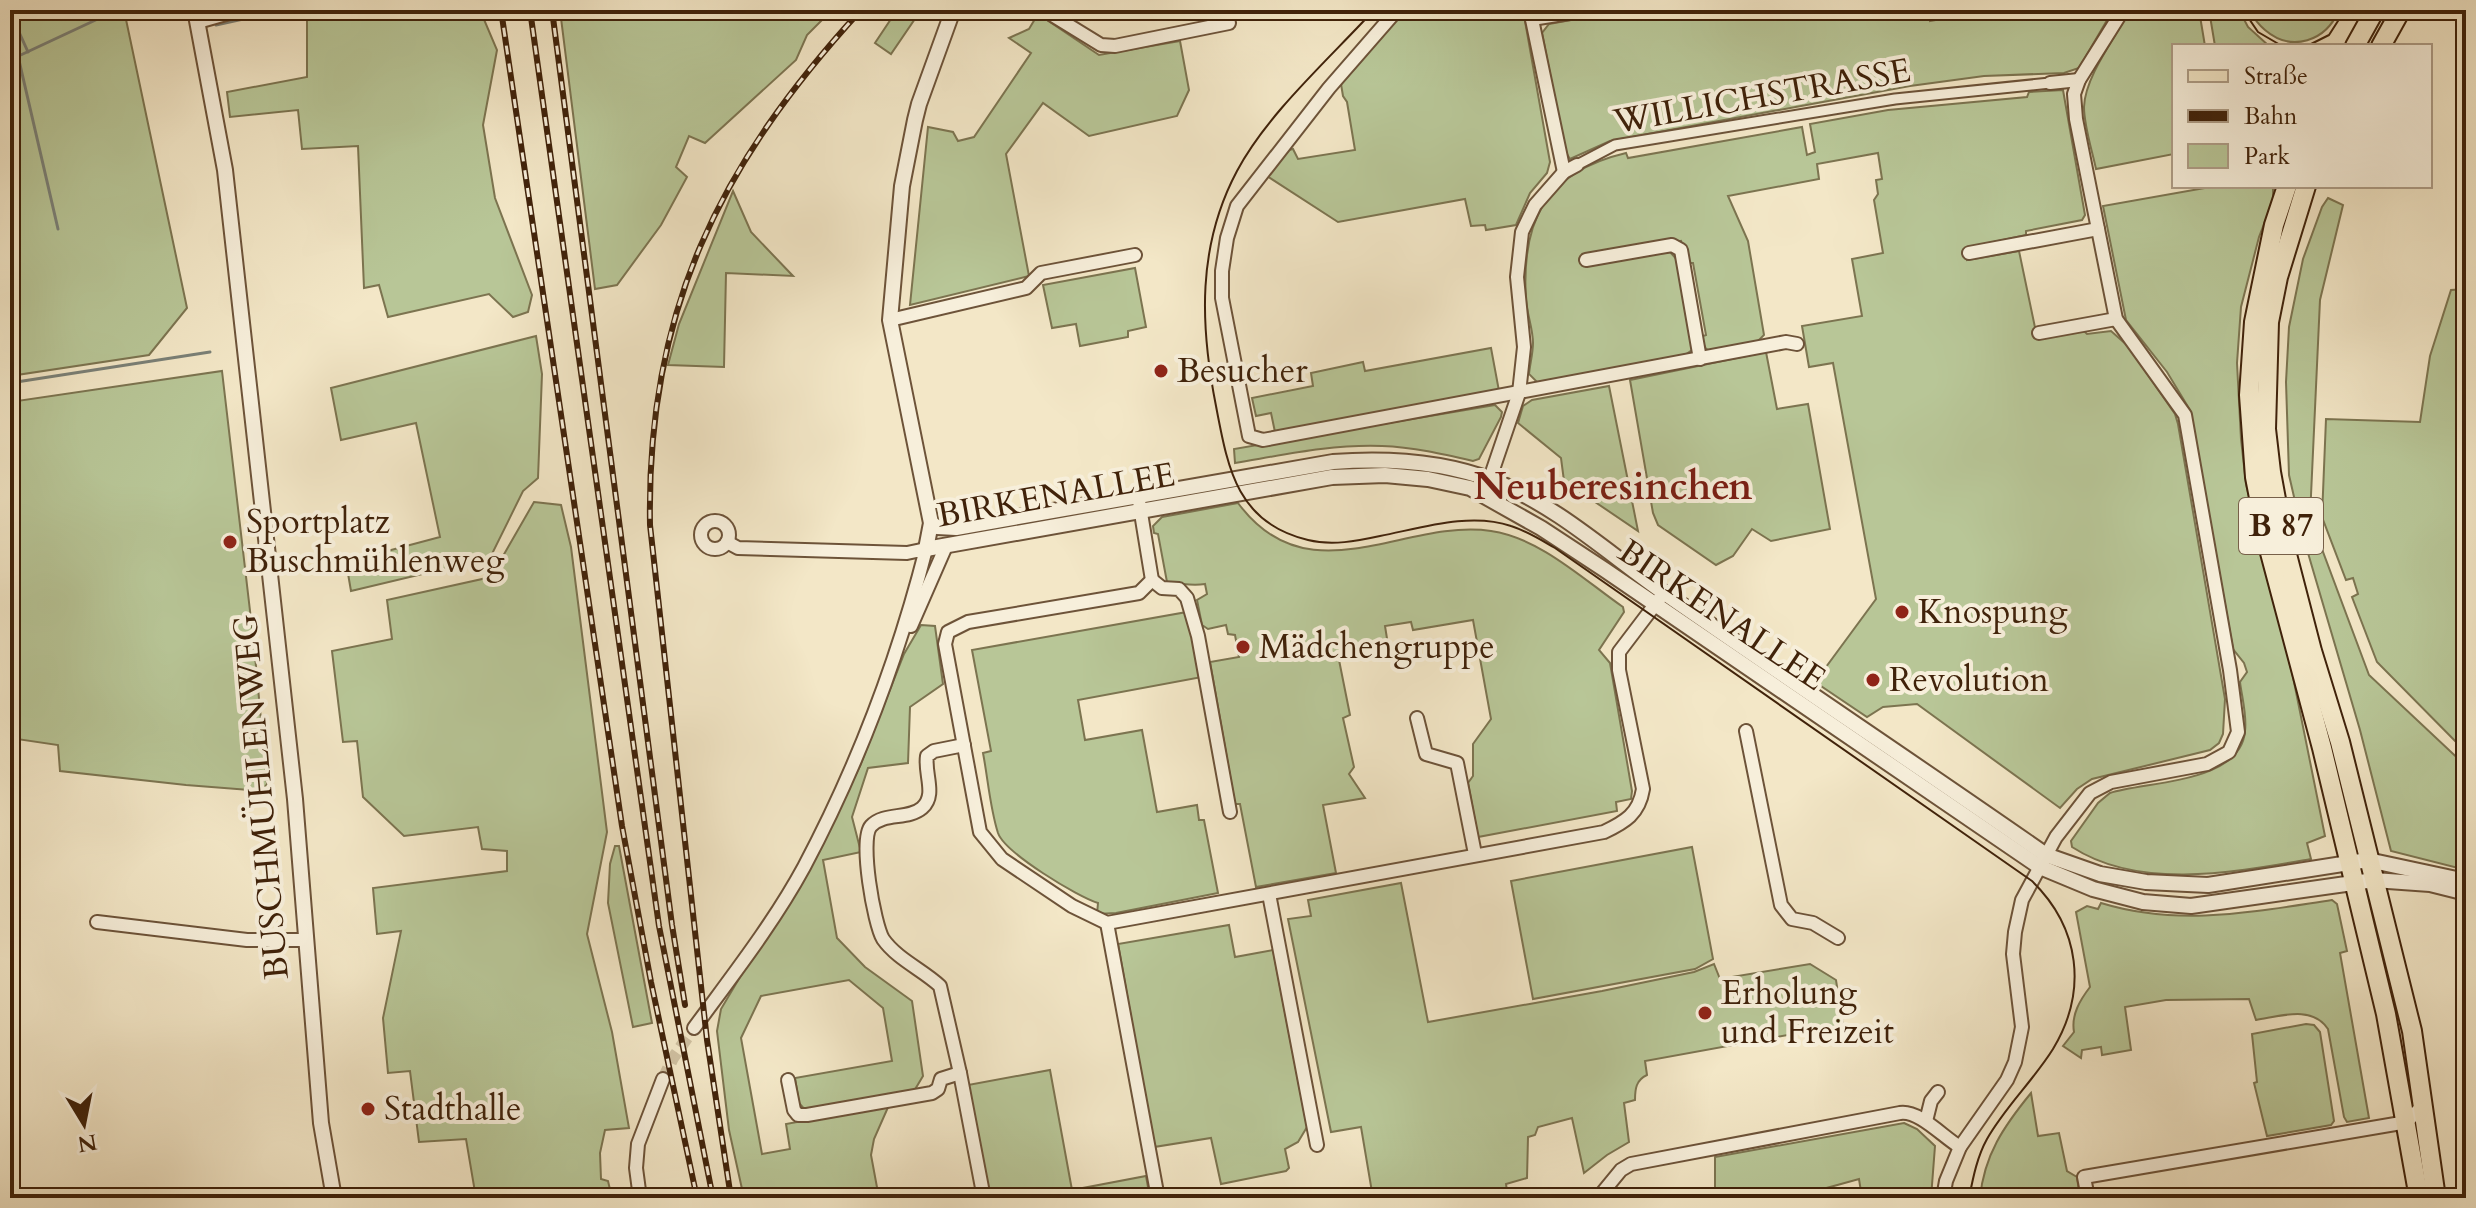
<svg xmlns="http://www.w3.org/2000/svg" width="2476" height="1208" font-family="Cardo,serif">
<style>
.green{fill:#b8c697;stroke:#7c7450;stroke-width:2}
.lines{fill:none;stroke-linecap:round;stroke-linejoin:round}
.stream{stroke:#7a8077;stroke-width:3}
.minor-tunnel{stroke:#cfc0a1;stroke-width:12;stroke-dasharray:12 6;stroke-linecap:butt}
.pedestrian-casing{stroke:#6d5339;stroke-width:13}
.minor-casing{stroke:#6d5339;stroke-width:16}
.tertiary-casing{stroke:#6d5339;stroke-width:18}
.primary-casing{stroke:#40220a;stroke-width:22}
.pedestrian{stroke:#f7efdb;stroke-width:9}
.minor{stroke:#f7efdb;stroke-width:12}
.tertiary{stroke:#f7efdb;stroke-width:14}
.primary{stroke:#f3e7c7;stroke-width:18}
.tram{stroke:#40220a;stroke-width:2}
.rail-casing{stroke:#40220a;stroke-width:6}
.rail{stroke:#f7efdb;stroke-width:3;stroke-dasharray:9;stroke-linecap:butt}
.poi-dot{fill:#8f2418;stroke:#f7efdb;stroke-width:3}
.labels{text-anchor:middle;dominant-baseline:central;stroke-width:8;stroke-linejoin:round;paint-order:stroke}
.shield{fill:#f7efdb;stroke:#776049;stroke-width:2}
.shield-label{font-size:32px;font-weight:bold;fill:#40220a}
.street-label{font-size:34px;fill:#40220a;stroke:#f7efdb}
.poi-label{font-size:34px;fill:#40220a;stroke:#f7efdb;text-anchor:start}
.quarter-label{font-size:38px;font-weight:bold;fill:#7a1f14;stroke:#f7efdb}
</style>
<rect width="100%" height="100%" fill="#f3e7c7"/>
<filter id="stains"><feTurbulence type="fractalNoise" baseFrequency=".0025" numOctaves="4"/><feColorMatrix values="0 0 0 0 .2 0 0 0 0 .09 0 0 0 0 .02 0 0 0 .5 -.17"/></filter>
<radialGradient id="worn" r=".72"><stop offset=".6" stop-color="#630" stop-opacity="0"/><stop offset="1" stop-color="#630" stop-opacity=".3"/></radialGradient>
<g class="green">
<path d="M10,10H124L187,308L149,355L10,376Z"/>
<path d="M307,10H480L497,50L483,125L495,198L532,295L528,312L513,317L489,294L388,317L379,285L364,288L358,146L302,149L298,110L230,117L227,92L307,77Z"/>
<path d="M560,10H832L807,35L796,60L705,143L689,136L676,167L687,177L661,225L617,285L595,289Z"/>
<path d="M897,10H921L891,54L875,43Z"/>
<path d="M1405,10H1523L1550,162L1547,173L1530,193L1516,225L1486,230L1485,225L1471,226L1465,199L1338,222L1267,176L1289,150L1293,149L1298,159L1355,150L1347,102L1343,96L1341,84Z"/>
<path d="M1626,10H1928L1930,21L1963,15L1962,10H2113L2079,68L2064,73L1984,76L1910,86L1610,141L1570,159L1565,151L1542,33L1549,24Z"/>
<path d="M2130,10H2199L2205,46H2174V154L2096,169C2092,150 2084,126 2084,107C2085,76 2116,37 2130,10Z"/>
<path d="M2209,10H2239L2248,27L2269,46H2215Z"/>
<path d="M2249,10H2339C2326,41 2292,53 2265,30C2259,25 2253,17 2249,10Z"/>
<path d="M1038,14L1099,55L1180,41L1189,90L1177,116L1089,136L1043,103L1006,154L1029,276L910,305L928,127L953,132L958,141L974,137L1031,53L1009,38L1029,29Z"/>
<path d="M2063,90L2085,215L2082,220L2026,231V235L1965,248L1967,260L2019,251L2037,337L2083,330L2087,334L2111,331L2128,346L2175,414L2178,424L2225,699L2223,734L2219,743L2210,750L2092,779L2077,789L2060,808L1917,704L1883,707L1867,717L1815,682L1876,599L1833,363L1809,367L1802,326L1862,316L1852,259L1883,253L1874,200L1878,194L1876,180L1882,179L1878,153L1817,164L1819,179L1728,196L1748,241L1764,335L1756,343L1710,351L1706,349L1700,337L1706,335L1693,263H1686L1681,241L1583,257L1670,252L1680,263L1693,341L1692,350L1685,355L1538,383L1529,374C1530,364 1533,353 1533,343C1533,329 1527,314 1526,300C1521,221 1545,172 1626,153L1628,158L1802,127L1807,155L1815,152L1810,124L1888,110L2027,97L2029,92Z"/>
<path d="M2216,186H2273V201L2259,237L2241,307L2237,363L2241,439L2246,484L2293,677L2325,836L2307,843L2311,859C2236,872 2140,891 2072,847L2071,841L2098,803L2110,793C2149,781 2241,783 2245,731C2247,715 2242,698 2240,682L2247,672L2244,663L2233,649L2190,410L2167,372L2126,320L2103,206Z"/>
<path d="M733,191L751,232L793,276L726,273L724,367L668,365L679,324Z"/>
<path d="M2328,198L2343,205L2320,300L2310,517L2369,675L2466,766V870L2391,851L2360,730L2303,536L2289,475L2286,382L2289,327L2303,259L2322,207Z"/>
<path d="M1135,268L1146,327L1128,331V337L1080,346L1076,324L1052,328L1043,285Z"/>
<path d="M2466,289V752L2377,662L2352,597L2358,594L2353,578L2346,580L2322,517L2326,419L2420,422L2430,356L2451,290Z"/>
<path d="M536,336L542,374L538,478L523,491L490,558L351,591L346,562L440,537L416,423L341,440L331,388Z"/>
<path d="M1491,348L1499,391L1275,432L1271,413L1256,416L1252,398L1313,386L1311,373L1363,362L1365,371Z"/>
<path d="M1766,352L1777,409L1808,404L1830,529L1771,541L1752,529L1733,556L1716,565L1658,525L1653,513L1630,380Z"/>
<path d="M222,371L254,645L267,784L262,791L186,785L60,771L58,745L10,738V402Z"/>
<path d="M1609,386L1638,531L1564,481L1561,458L1518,423L1523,406L1532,400Z"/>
<path d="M1495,405L1502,412L1501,417L1479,459L1473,461C1443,454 1413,447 1382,446C1333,444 1283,455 1235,463L1234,449Z"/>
<path d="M534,502L561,505L571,547L607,832L587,934L612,1032L629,1128L605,1130L600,1153L601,1179L608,1181L612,1198H476L466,1139L419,1142L410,1071L388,1073L383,1018L401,931L377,934L373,888L507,871V851L482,849L478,827L404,836L363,797L357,741L343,742L332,651L392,639L387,600L491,577Z"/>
<path d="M1238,503C1309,599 1404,518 1491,531C1540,538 1584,580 1623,607L1624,612L1599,650L1610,663L1632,791L1631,799L1616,802L1617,811L1478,837L1468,783L1473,776V744L1491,719L1473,620L1413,630L1411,622L1385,626L1389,651L1339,660L1350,715L1343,718L1354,767L1349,774L1365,798L1323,805L1336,873L1256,887L1240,804H1235L1210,662L1239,657L1235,635L1228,634L1226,625L1208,629L1202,625L1197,600L1207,594L1205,584C1192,586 1180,584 1167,582L1158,534L1154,533L1153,526L1162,517Z"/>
<path d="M1187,612L1202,677L1078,700L1085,740L1142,730L1157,812L1197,805L1199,820H1204L1218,893L1116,913L1097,914L1098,903C1078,897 1005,853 998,833C990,808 988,779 983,753L991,751L972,650Z"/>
<path d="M921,625L935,626L943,684L910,707L908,763L868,768L852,817L861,852L823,860L837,938L865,967L912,1001L923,1076L914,1091L806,1111L799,1103L795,1078L892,1061L883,1008L849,980L761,996L741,1038L762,1154L790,1149L786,1124L889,1105L874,1139L871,1155L879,1198H744L729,1130L717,1031L721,1009L759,945L804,879L860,766L904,654Z"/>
<path d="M615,846H619L652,1023L633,1027L608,903L610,864Z"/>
<path d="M1692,847L1713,959L1695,969L1533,999L1511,881Z"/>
<path d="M1401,883L1428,1022L1602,991L1694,972L1714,964L1720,979L1810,964L1836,980L1843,1025L1645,1061L1647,1075C1636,1080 1635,1089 1635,1100L1624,1103L1629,1142L1607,1155L1584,1173L1572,1118L1538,1127L1535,1135L1528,1137L1527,1178L1506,1184L1508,1198H1373L1361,1127L1331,1132L1288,919L1311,916L1308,900Z"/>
<path d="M2332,900L2337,904L2347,951L2340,953L2369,1118L2347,1122L2344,1117L2328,1029C2312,1005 2281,1016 2256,1020L2249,999L2166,1000L2125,1007L2131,1050L2102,1055L2101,1047L2082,1050L2081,1058L2063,1046L2074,1032C2071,1015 2080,1000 2090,987L2076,912L2087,906L2098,909L2101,903C2180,927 2252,912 2332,900Z"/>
<path d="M1229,925L1235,957L1273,950L1307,1127L1298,1142L1285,1149L1289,1168L1286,1171L1221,1184L1211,1138L1154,1147L1118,944Z"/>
<path d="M2306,1024L2314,1025L2320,1032L2334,1121L2331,1125L2267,1136L2254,1083L2257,1082L2252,1034Z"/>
<path d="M1050,1070L1072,1190L1146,1176L1150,1198H994L986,1183L968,1085Z"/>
<path d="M2031,1093L2038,1136L2059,1133L2067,1171L2077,1177L2080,1198H1980C1984,1155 2004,1126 2031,1093Z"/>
<path d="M1904,1123L1917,1129L1935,1146L1931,1198H1862L1859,1179L1823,1189L1814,1198H1688L1715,1193V1157Z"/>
</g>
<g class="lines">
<g class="stream">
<path d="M10,12L28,52"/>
<path d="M216,25L284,10"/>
<path d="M18,56L58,229"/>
<path d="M10,60L117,10"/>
<path d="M10,383L210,352"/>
</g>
<path class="minor-tunnel" d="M663,1079L673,1058L694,1028"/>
<g class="pedestrian-casing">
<path id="pedestrian" d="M1577,165L1615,145L1895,99L2050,83"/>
</g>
<g class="minor-casing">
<g id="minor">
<path d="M1044,10L1101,45L1115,46L1229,23"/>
<path d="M1397,10L1329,88L1237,206L1227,238L1222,271V298L1249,436L1263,440L1786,342L1797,344"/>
<path d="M1530,10L1564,172"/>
<path d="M1532,19L1588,10"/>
<path d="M198,22L240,10"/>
<path d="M2050,83L2079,80"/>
<path d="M1969,253L2098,229"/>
<path d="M1586,260L1672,245L1681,250L1700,359"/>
<path d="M890,320L1026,288L1041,273L1135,255"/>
<path d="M2039,333L2116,319"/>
<path d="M1484,496L1519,393L1524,347L1517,277L1522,232L1535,205L1564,172L1577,165"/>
<path d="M1139,501L1152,580L1139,593L968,622L948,632L945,644L980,832L1002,859L1072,906L1107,923L1604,832C1625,822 1639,814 1643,789L1619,670V652L1660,598"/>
<circle cx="715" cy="535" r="14"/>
<path d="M1152,580L1162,588L1179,589L1187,598L1198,636L1230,812"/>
<path d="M911,626L946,546"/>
<path d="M1417,718L1426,754L1457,763L1475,854"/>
<path d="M1746,731L1781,905L1792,919L1813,923L1838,938"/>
<path d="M964,745L934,751L927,756C924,774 937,795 922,808C908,820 884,812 871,826C859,839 874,924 883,939C897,959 923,970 940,986L960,1073L983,1193L986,1198"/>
<path d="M1269,894L1317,1145"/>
<path d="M97,922L247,940H305"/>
<path d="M1107,923L1158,1198"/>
<path d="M694,1028C732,976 773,924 804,867C857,767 898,659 926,549L907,553L738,548L727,542"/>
<path d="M788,1080L794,1110L798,1115H807L932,1093L938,1089L941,1079L960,1073"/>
<path d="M1926,1121L1931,1101L1938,1092"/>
<path d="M640,1198L636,1168L638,1144L663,1079"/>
<path d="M1598,1198L1621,1170L1631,1164L1900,1113C1919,1110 1943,1137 1960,1147"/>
<path d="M1943,1198L1946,1181L1960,1147L2007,1080L2015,1062L2022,1027L2013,954L2015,932L2022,900L2056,837L2090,793L2111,782L2207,764L2229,752L2238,732L2230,670L2185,415L2116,319L2076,119L2074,94L2079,80L2123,10"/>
<path d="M2088,1198L2084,1177L2407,1122L2422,1106"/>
</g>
</g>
<g class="tertiary-casing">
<g id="tertiary">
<path d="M195,10L225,170L295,799L321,1123L334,1198"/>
<path d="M953,10L919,104L915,120L902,186L890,320L931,523L926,549L1332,477L1385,475L1428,479L1470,488L1541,528L1605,570L2040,867L2093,889L2143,902L2191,906L2374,880L2430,884L2466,893"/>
<path d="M931,523L937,527L956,528L1333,462C1387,458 1443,461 1494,481C1558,506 1610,555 1666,594C1792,682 1920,767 2046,855L2100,874L2146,882L2208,885L2368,860L2466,881"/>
</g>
</g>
<g class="primary-casing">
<g id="primary">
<path d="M2355,46L2375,10"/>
<path d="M2381,46L2401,10"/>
<path d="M2287,186L2274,225L2254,322L2249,395L2255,477L2269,549L2322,748L2386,1014L2419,1198"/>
<path d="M2306,186L2278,277L2269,322L2266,429L2271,472L2284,543L2312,651L2340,742L2412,1031L2436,1198"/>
</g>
</g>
<use href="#pedestrian" class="pedestrian"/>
<use href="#minor" class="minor"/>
<use href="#tertiary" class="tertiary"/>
<use href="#primary" class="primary"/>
<g class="tram">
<path d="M1374,10C1330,58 1267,114 1237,171C1197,246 1200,325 1216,406C1228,469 1237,523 1308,540C1332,546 1357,541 1380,536C1421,528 1470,512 1511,526C1527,531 1541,540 1555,548L2032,881C2080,928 2088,991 2053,1049C2033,1081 2005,1107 1987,1139C1977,1157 1973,1178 1969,1198"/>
<path d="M2243,10L2258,32L2282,46"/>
<path d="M2307,46L2329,35L2345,10"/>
</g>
<g class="rail-casing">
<g id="rail">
<path d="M501,10L622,826L651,982L697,1198"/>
<path d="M530,10L659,926L713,1198"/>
<path d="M552,10L672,925L685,1005"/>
<path d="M731,1198L707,1040L650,525C646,311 719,165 861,10"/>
</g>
</g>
<use href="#rail" class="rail"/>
</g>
<g class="poi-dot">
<circle cx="1161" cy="371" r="8"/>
<circle cx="230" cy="542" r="8"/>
<circle cx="1902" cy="612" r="8"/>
<circle cx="1243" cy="647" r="8"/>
<circle cx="1873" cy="680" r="8"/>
<circle cx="1705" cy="1013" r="8"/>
<circle cx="368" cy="1109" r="8"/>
</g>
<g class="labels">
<rect class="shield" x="2239" y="498" width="84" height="56" rx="6"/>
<g class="shield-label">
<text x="2281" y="526">B 87</text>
</g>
<g class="street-label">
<text transform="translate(1762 96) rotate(-10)">WILLICHSTRASSE</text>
<text transform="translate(1056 495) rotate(-10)">BIRKENALLEE</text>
<text transform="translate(1722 615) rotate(34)">BIRKENALLEE</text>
<text transform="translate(261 797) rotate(-95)">BUSCHMÜHLENWEG</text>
</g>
<g class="poi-label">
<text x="1177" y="371">Besucher</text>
<text x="246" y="522">Sportplatz<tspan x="246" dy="39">Buschmühlenweg</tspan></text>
<text x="1918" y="612">Knospung</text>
<text x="1259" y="647">Mädchengruppe</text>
<text x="1889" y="680">Revolution</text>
<text x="1721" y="993">Erholung<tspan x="1721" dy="39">und Freizeit</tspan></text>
<text x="384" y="1109">Stadthalle</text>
</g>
<g class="quarter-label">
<text x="1613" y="487">Neuberesinchen</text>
</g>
</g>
<rect width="2476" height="1208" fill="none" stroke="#f3e7c7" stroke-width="40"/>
<rect x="12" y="12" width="2452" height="1184" fill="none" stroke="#40220a" stroke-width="4"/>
<rect x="20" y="20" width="2436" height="1168" fill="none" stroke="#40220a" stroke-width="2"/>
<rect x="2172" y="44" width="260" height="144" fill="#f7efdb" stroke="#ae9d87" stroke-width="2"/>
<rect x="2188" y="70" width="40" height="12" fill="#f3e7c7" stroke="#ae9d87" stroke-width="2"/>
<text x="2244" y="84" font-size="24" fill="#40220a">Straße</text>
<rect x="2188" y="110" width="40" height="12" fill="#40220a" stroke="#ae9d87" stroke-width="2"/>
<text x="2244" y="124" font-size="24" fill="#40220a">Bahn</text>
<rect x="2188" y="144" width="40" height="24" fill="#b8c697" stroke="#ae9d87" stroke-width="2"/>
<text x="2244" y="164" font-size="24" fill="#40220a">Park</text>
<g transform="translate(84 1124) rotate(170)" stroke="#f7efdb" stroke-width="6" paint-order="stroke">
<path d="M0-6L14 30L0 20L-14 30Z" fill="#40220a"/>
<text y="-12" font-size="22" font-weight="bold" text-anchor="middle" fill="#40220a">N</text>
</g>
<rect width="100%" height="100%" filter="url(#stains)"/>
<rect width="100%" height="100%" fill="url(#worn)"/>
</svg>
